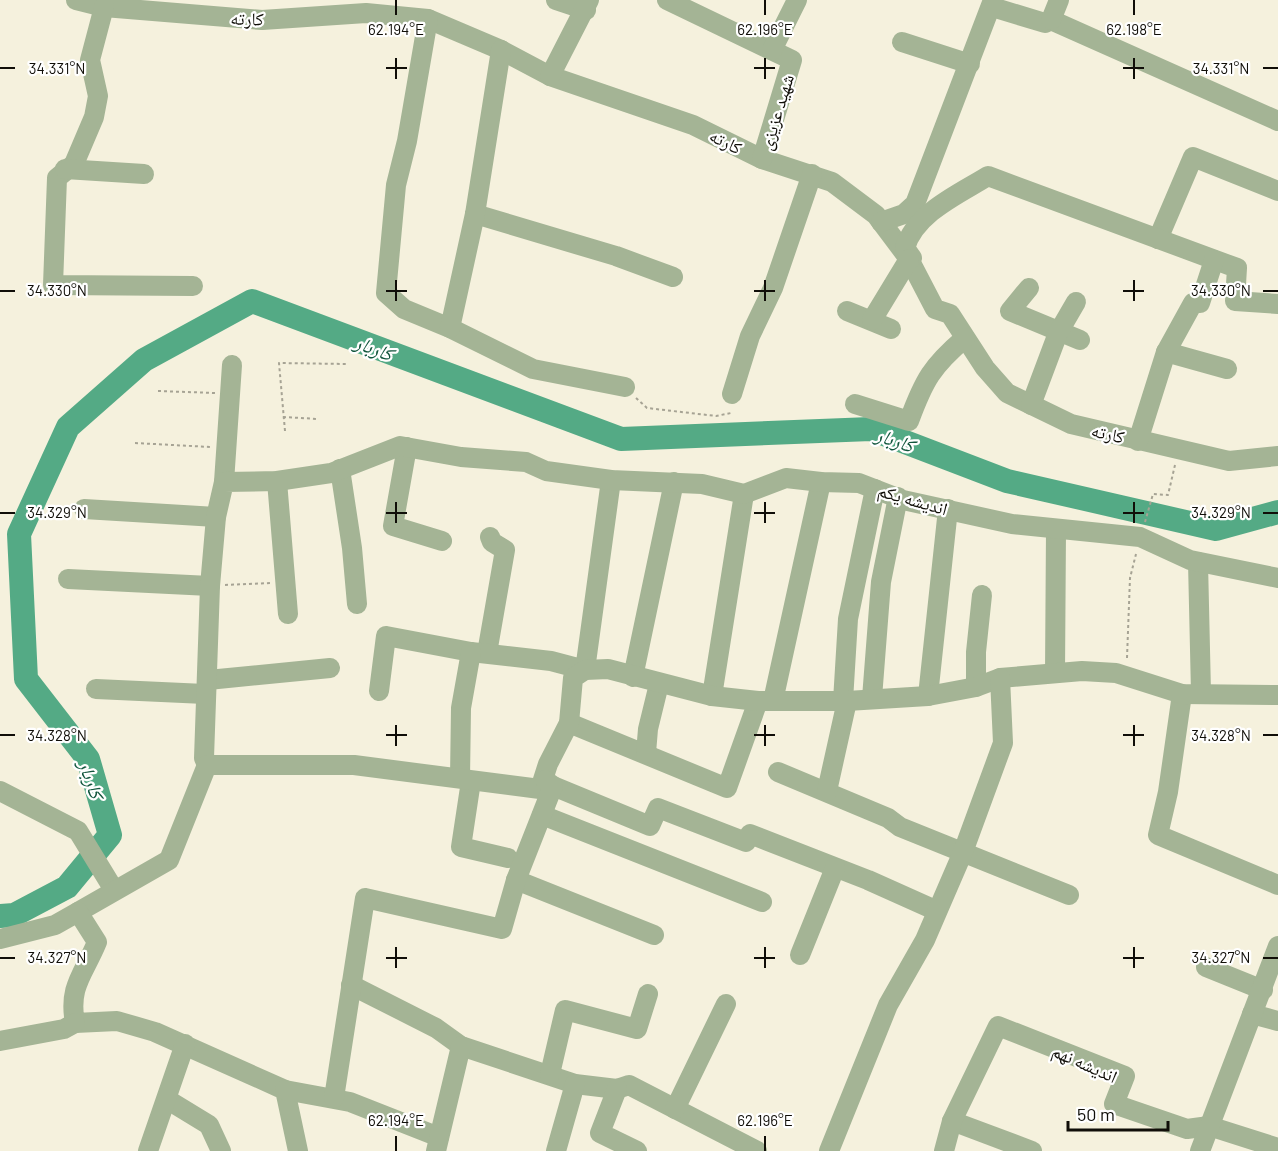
<svg xmlns="http://www.w3.org/2000/svg" width="1278" height="1151" font-family="Barlow,'Noto Naskh Arabic',sans-serif">
<style>
.lines{fill:none;stroke-linecap:round;stroke-linejoin:round}
.river{stroke:#54aa85;stroke-width:24}
.path{stroke:#a6a394;stroke-width:2;stroke-dasharray:3 3;stroke-linecap:butt}
.minor{stroke:#a4b495;stroke-width:20}
.ticks{fill:none;stroke:#100e08;stroke-width:2}
.labels{text-anchor:middle;dominant-baseline:central;stroke-width:4.5;stroke-linejoin:round;paint-order:stroke}
.street-label{font-size:18px;fill:#100e08;stroke:#fff}
.water-label{font-size:20px;font-style:italic;fill:#12563d;stroke:#fff}
.ticks-label{font-size:15px;text-anchor:middle;fill:#100e08;stroke:#fff;stroke-width:4.5;stroke-linejoin:round;paint-order:stroke}
</style>
<rect width="100%" height="100%" fill="#f5f1dd"/>
<g class="lines">
<path class="river" d="M0,916L14,915L67,887L110,835L88,759L26,679L19,534L68,427L144,360L252,301L621,439L871,429L1007,481L1216,529L1278,512"/>
<g class="path">
<path d="M158,391L215,393"/>
<path d="M636,398L647,408L716,416L731,413L732,411"/>
<path d="M283,417L318,419"/>
<path d="M285,431L279,363L347,364"/>
<path d="M135,443L210,447"/>
<path d="M1145,522L1153,494L1168,495L1175,465"/>
<path d="M225,585L270,583"/>
<path d="M1127,658L1130,578L1136,554"/>
</g>
<g class="minor">
<path d="M76,0L104,7L262,20L366,13L428,19L501,50L550,76L693,125L762,159L832,182L876,215L909,259L935,309L950,314L985,368L1007,393L1071,424L1229,461L1278,456"/>
<path d="M556,0L586,10"/>
<path d="M667,0L792,60L762,159"/>
<path d="M104,7L90,60L98,96L94,117L74,164L57,178L53,285L193,286"/>
<path d="M992,7L1045,23L1051,20L1278,121"/>
<path d="M428,19L407,141L396,185L386,293L404,309L450,328L533,369L625,387"/>
<path d="M1051,20L1059,0"/>
<path d="M902,42L970,64"/>
<path d="M772,50L797,0"/>
<path d="M550,76L589,0"/>
<path d="M65,169L144,174"/>
<path d="M475,214L616,256L673,277"/>
<path d="M881,222L904,214L915,204L993,0"/>
<path d="M1158,239L1193,157L1278,191"/>
<path d="M912,258L905,248C915,213 959,194 988,176L1237,268L1235,301L1278,304"/>
<path d="M1029,288L1010,311L1080,340"/>
<path d="M847,311L891,329"/>
<path d="M872,320L909,259"/>
<path d="M450,328L475,214L501,50"/>
<path d="M1166,352L1227,369"/>
<path d="M732,394L750,336L773,288L812,174"/>
<path d="M855,404L909,421C924,380 932,366 965,338"/>
<path d="M1031,405L1058,333L1076,302"/>
<path d="M1138,441L1166,352L1193,303H1200L1214,260"/>
<path d="M407,447L393,526L442,541"/>
<path d="M340,469L352,548L357,604"/>
<path d="M277,481L288,614"/>
<path d="M224,482L232,365"/>
<path d="M84,509L216,517"/>
<path d="M1198,562L1201,693"/>
<path d="M68,579L210,586"/>
<path d="M487,653L505,550L492,542L490,537"/>
<path d="M1055,673L1056,530"/>
<path d="M633,677L674,482"/>
<path d="M208,680L330,668"/>
<path d="M976,687V652L982,595"/>
<path d="M96,689L205,694"/>
<path d="M379,691L386,636L471,652L551,661L585,670L611,480"/>
<path d="M1182,694L1168,792L1158,835L1278,885"/>
<path d="M712,696L744,494"/>
<path d="M928,696L948,509"/>
<path d="M872,698L881,582L898,497"/>
<path d="M773,701L821,482"/>
<path d="M843,701L848,619L875,489"/>
<path d="M569,723L727,788L758,701"/>
<path d="M646,753L648,729L659,684"/>
<path d="M207,765L204,758L210,586L216,517L224,482L277,481L331,473L400,446L461,457L526,462L546,471L611,480L702,484L744,494L786,478L821,482L859,483L903,500L1012,524L1140,537L1190,560L1278,578"/>
<path d="M778,772L888,818L900,827L1069,895"/>
<path d="M460,778L461,708L471,652"/>
<path d="M471,781L461,847L508,858"/>
<path d="M553,786L650,826L658,808L746,842L750,834L868,880L935,910"/>
<path d="M0,791L78,831L114,890"/>
<path d="M827,791L847,701"/>
<path d="M542,815L762,902"/>
<path d="M516,880L654,935"/>
<path d="M78,912L169,860L207,765H354L540,789L548,764L569,723L573,678L585,670L608,669L712,696L758,701H847L928,696L976,687L1000,678L1082,671L1116,673L1182,694L1278,695"/>
<path d="M0,939L55,925L78,912L97,942C84,974 68,986 75,1023L117,1021L155,1032L285,1090L298,1151"/>
<path d="M800,955L835,868"/>
<path d="M1206,967L1263,990"/>
<path d="M351,985L436,1028L461,1046L575,1084L617,1089L629,1085L757,1151"/>
<path d="M1252,1014L1278,1021"/>
<path d="M0,1041L64,1029L75,1023"/>
<path d="M550,1074L565,1010L637,1029L648,994"/>
<path d="M617,1089L600,1133L637,1151"/>
<path d="M285,1090L350,1102L439,1137"/>
<path d="M334,1098L365,898L502,929L516,880L553,786L545,780"/>
<path d="M168,1100L209,1125L221,1151"/>
<path d="M675,1109L726,1004"/>
<path d="M952,1121L1032,1151"/>
<path d="M148,1151L185,1044"/>
<path d="M436,1151L461,1046"/>
<path d="M556,1151L575,1084"/>
<path d="M829,1151L888,1005L925,940L963,852L1003,743L1000,678"/>
<path d="M944,1151L952,1121L998,1026L1125,1076L1114,1104L1187,1129L1209,1126L1278,1148"/>
<path d="M1200,1151L1278,946"/>
</g>
</g>
<path class="ticks" d="M396,0V15M765,0V15M1134,0V15M396,58V79M765,58V79M1134,58V79M0,68H15M386,68H407M754,68H775M1123,68H1144M1263,68H1278M396,280V301M765,280V301M1134,280V301M0,291H15M386,291H407M754,291H775M1123,291H1144M1263,291H1278M396,502V523M765,502V523M1134,502V523M0,513H15M386,513H407M754,513H775M1123,513H1144M1263,513H1278M396,725V746M765,725V746M1134,725V746M0,735H15M386,735H407M754,735H775M1123,735H1144M1263,735H1278M396,947V968M765,947V968M1134,947V968M0,958H15M386,958H407M754,958H775M1123,958H1144M1263,958H1278M396,1136V1151M765,1136V1151"/>
<g class="labels">
<g class="street-label">
<text transform="translate(247 18) rotate(2)">کارته</text>
<text transform="translate(776 112) rotate(-73)">شهید عزیزی</text>
<text transform="translate(726 141) rotate(27)">کارته</text>
<text transform="translate(1108 433) rotate(13)">کارته</text>
<text transform="translate(913 499) rotate(16)">اندیشه یکم</text>
<text transform="translate(1085 1063) rotate(24)">اندیشه نهم</text>
</g>
<g class="water-label">
<text transform="translate(374 347) rotate(21)">کاربار</text>
<text transform="translate(895 439) rotate(19)">کاربار</text>
<text transform="translate(92 779) rotate(71)">کاربار</text>
</g>
</g>
<g class="ticks-label">
<text x="396" y="35">62.194°E</text>
<text x="765" y="35">62.196°E</text>
<text x="1134" y="35">62.198°E</text>
<text x="57" y="74">34.331°N</text>
<text x="1221" y="74">34.331°N</text>
<text x="57" y="296">34.330°N</text>
<text x="1221" y="296">34.330°N</text>
<text x="57" y="518">34.329°N</text>
<text x="1221" y="518">34.329°N</text>
<text x="57" y="741">34.328°N</text>
<text x="1221" y="741">34.328°N</text>
<text x="57" y="963">34.327°N</text>
<text x="1221" y="963">34.327°N</text>
<text x="396" y="1126">62.194°E</text>
<text x="765" y="1126">62.196°E</text>
</g>
<path d="M1068 1121v9h100v-9" fill="none" stroke="#100e08" stroke-width="3"/>
<text x="1077" y="1121" font-size="18" fill="#100e08" stroke="#ffffff" stroke-width="4.5" paint-order="stroke">50 m</text>
</svg>
